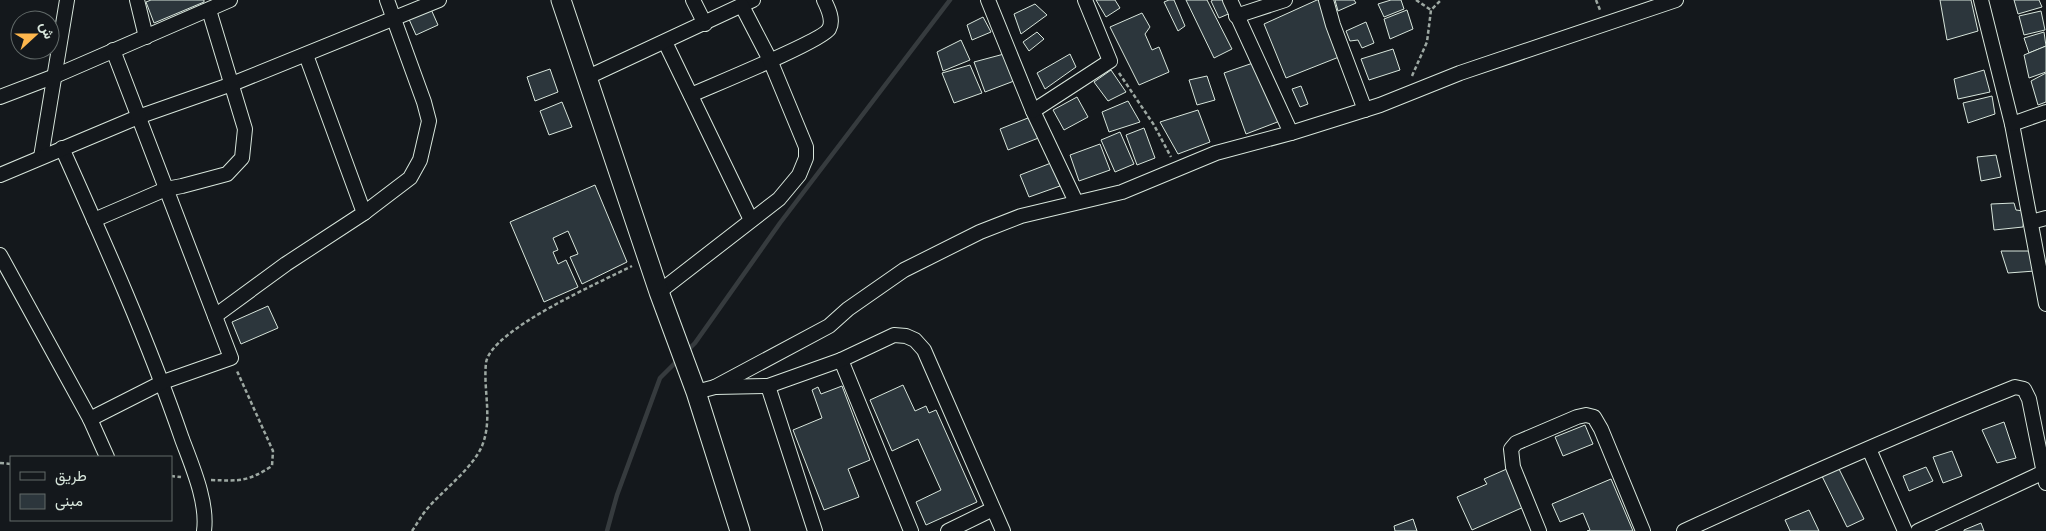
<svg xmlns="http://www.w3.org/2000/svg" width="2046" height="531" font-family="'Space Grotesk',Vazirmatn,sans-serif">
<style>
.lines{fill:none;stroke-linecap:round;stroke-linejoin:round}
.stream{stroke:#363b3e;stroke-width:4.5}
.building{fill:#2c363c;stroke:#d8e6dc}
.street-casing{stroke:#d8e6dc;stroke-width:16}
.secondary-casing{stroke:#d8e6dc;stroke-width:21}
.path{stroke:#9da8a2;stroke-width:2.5;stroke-dasharray:4 2.5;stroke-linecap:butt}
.street{stroke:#14181c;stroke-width:14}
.secondary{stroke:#14181c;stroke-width:19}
</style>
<rect width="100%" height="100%" fill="#14181c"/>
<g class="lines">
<g class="stream">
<path d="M687,351L695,343L780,223L950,0"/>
<path d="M607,531L617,495L660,378L678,360"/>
</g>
</g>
<g class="building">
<path d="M151,0H204V2L154,23L146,2Z"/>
<path d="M1096,0H1115L1120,8L1106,17Z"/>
<path d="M1169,0H1174L1185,26L1178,31L1164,2Z"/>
<path d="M1186,0H1207L1232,49L1214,58Z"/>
<path d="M1213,0H1236L1240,9L1219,18L1211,1Z"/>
<path d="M1317,0H1321L1344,55L1286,78L1264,24Z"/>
<path d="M1335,0H1354L1356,3L1338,11Z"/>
<path d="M1391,0H1401L1404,9L1384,17L1378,4Z"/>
<path d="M1940,0H1971L1978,31L1947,40Z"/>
<path d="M2014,0H2039L2042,7L2018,14Z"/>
<path d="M1035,4L1047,15L1021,34L1014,14Z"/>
<path d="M430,7L438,25L416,35L408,17Z"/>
<path d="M1407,10L1413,29L1390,39L1384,19Z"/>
<path d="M2041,11L2045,30L2024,35L2019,16Z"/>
<path d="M1142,13L1150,27L1145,34L1152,50L1159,47L1169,72L1139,85L1110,27Z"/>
<path d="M983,17L991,32L972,40L967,25Z"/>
<path d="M1366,22L1374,43L1362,48L1358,40L1350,41L1346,31Z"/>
<path d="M1037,32L1044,39L1029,51L1023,42Z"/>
<path d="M2044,32L2046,46L2029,53L2024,38Z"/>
<path d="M961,40L970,60L943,71L937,52Z"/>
<path d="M2046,46V72L2029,78L2024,55Z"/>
<path d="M1393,49L1400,70L1369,80L1361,59Z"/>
<path d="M1004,54L1014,81L985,92L974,62Z"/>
<path d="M1070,54L1076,67L1045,89L1037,73Z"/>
<path d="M1253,63L1280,121L1246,134L1224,73Z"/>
<path d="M970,65L982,93L954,103L942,73Z"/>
<path d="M550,69L558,92L535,101L527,77Z"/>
<path d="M1111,70L1126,92L1108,101L1094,82Z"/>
<path d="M1984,70L1990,92L1958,99L1954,79Z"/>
<path d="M2046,73V102L2038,105L2031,81Z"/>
<path d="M1207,76L1215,100L1197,105L1189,80Z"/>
<path d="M1301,86L1308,104L1300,107L1292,89Z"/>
<path d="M1992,96L1995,114L1968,123L1963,103Z"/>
<path d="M1077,97L1088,117L1064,130L1053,110Z"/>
<path d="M1128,101L1140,122L1109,132L1102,112Z"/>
<path d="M562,102L572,127L549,135L540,111Z"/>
<path d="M1198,110L1210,142L1178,154L1160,122Z"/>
<path d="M1033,116L1041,137L1008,150L1000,129Z"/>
<path d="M1144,128L1155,158L1137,165L1126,135Z"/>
<path d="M1120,132L1134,164L1115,172L1101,140Z"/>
<path d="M1100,144L1110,170L1079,181L1070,155Z"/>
<path d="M1996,155L2001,177L1981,181L1977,157Z"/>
<path d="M1051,163L1060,186L1029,197L1020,175Z"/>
<path d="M595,185L627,262L582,284L570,257L578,254L568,231L553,238L558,250L553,252L558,264L566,260L578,287L544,302L510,222Z"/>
<path d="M2014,203L2016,210L2024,211L2023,227L1994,230L1991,204Z"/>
<path d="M2001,251H2031L2035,271L2008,273Z"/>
<path d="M268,306L278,328L241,344L232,322Z"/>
<path d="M903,385L915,411L926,406L929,413L936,410L977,502L926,525L916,502L941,490L918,439L892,451L870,400Z"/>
<path d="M842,386L870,460L848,469L859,497L824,510L793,430L822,418L812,390L818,387L821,394Z"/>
<path d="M2004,422L2016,458L1997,463L1982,430Z"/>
<path d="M1585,425L1593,444L1563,456L1555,437Z"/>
<path d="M1952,451L1962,476L1943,483L1933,457Z"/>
<path d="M1835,461L1864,519L1847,527L1819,470Z"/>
<path d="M1926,467L1933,481L1909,491L1903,476Z"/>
<path d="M1509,468L1526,506L1472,530L1457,497L1487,484L1484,479Z"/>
<path d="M1611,479L1633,531H1587L1590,530L1583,513L1560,522L1552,504Z"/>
<path d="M1809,510L1819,531H1790L1785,520Z"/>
<path d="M1413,519L1417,531H1395L1394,526Z"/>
<path d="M1981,523L1984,531H1964V530Z"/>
</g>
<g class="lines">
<g class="street-casing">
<g id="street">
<path d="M137,0L146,37"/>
<path d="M693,0L705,24"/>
<path d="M988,0L1033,111L1076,202"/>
<path d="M1230,0L1291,133"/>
<path d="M1326,0L1333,25L1365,110"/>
<path d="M1981,0L2012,124L2046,304"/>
<path d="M1236,16L1285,0"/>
<path d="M665,42L751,220"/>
<path d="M588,77L753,0"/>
<path d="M691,95C711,86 822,41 829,29C834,20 828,8 824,0"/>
<path d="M0,97L55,76L230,0"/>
<path d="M1033,111L1110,61L1085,0"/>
<path d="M2012,124L2046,112"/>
<path d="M62,148C105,244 148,340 182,439C192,466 208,502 204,531"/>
<path d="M41,157L67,0"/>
<path d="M0,175L138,117L232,84L439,0"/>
<path d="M364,213L410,178L420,160L429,121L424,102L387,0"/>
<path d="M94,220L166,189L182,186L227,174L242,158L245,129L209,10"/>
<path d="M2031,222L2046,218"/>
<path d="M0,255L90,419L107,457"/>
<path d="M659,292L779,199L799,175L806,158V147L770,60L742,6"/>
<path d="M215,316L286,264L364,213L306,55"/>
<path d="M841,360L911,531"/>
<path d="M768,386L815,531"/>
<path d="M715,387L829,326L848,309L904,270L980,232L1021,216L1122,192L1216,153L1291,133L1380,105L1460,73L1676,0"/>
<path d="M696,392L715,387L768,386L841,360L894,335L906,336L915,340L924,350L1003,531"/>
<path d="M90,419L163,382L231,358L113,50"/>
<path d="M1869,449L1905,531"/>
<path d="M948,531L993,509"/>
<path d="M1539,531L1513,467L1511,449L1516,443L1577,417L1586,415L1594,417L1601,429L1643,531"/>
<path d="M1684,531C1793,481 1903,432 2015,387L2024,389L2029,399L2046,483"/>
<path d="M1918,531L2046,471"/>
</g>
</g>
<g class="secondary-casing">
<path id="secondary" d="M561,0L659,292L696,392L740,531"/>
</g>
<g class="path">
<path d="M1416,0L1431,10"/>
<path d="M1596,0L1600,10"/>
<path d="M1119,73L1154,125L1171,157"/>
<path d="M1412,76L1427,42L1431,10L1441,0"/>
<path d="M0,463L11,464"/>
<path d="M171,476L181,477"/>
<path d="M211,480C240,481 247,482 272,466L273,451L237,371"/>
<path d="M412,531C417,524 421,516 427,509C443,490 472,469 482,446C493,419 483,390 486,363C490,330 603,281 632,266"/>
</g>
<use href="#street" class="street"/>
<use href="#secondary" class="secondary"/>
</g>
<rect x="10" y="456" width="162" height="65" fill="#14181c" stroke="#626a69"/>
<rect x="20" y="472" width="25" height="8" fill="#14181c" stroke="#626a69"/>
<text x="55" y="481" font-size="15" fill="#d8e6dc">طريق</text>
<rect x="20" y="494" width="25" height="15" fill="#2c363c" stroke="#626a69"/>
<text x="55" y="506" font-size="15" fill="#d8e6dc">مبنى</text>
<g transform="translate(35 35) rotate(69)"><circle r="24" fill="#14181c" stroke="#626a69"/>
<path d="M0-4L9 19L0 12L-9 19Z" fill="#ffb74d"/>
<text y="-8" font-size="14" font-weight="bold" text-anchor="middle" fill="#d8e6dc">ش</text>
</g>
</svg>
